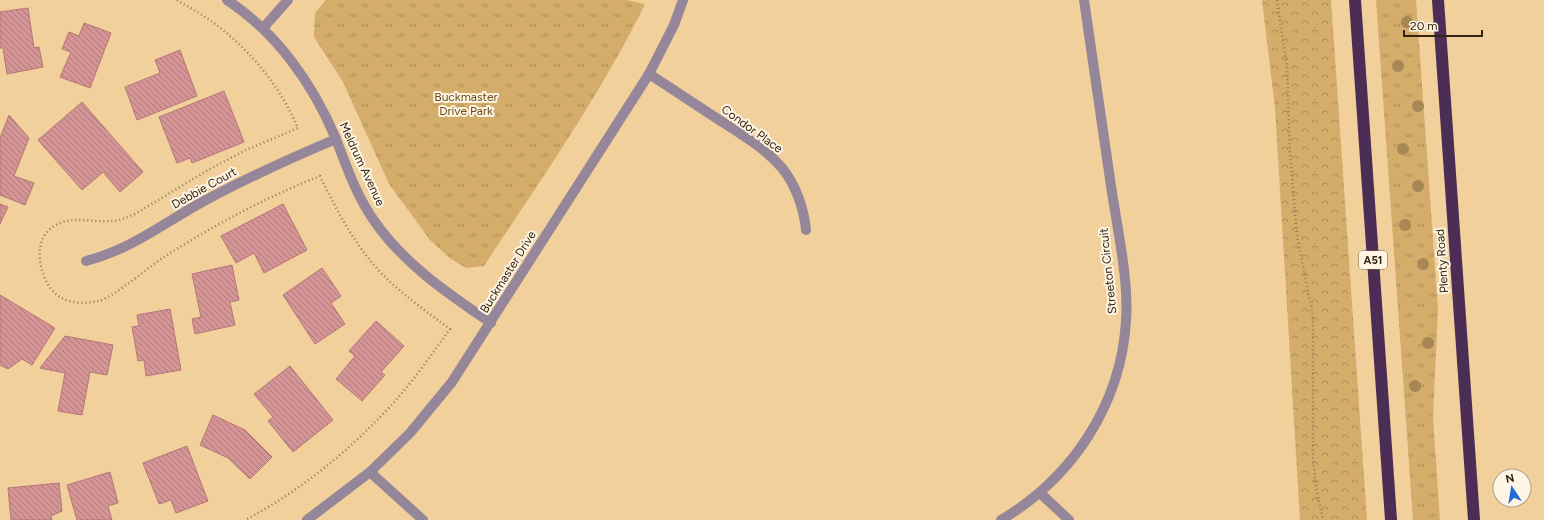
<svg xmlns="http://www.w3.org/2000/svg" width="1544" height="520" font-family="Figtree,sans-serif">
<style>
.grass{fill:url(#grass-tufts)}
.forest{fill:url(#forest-crowns)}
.building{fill:url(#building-back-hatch);stroke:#b47777}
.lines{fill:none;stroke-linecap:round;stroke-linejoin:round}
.path{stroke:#917a56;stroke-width:2.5;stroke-dasharray:1 3;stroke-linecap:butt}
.minor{stroke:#95869a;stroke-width:10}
.highway{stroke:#4c2d55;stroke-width:12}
.tree{fill:#a78753}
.labels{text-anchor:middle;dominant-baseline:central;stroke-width:4;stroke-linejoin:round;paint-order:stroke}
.shield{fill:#fff5e5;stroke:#6f6350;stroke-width:1}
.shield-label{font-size:11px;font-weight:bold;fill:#312510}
.park-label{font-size:12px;fill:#6a4c17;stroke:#fff5e5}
.street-label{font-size:12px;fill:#312510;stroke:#fff5e5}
</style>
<defs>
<pattern id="grass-tufts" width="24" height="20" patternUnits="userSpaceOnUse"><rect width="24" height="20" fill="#d5ad6b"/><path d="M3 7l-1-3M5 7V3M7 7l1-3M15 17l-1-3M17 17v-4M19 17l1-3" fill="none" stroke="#ad8d57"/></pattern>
<pattern id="forest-crowns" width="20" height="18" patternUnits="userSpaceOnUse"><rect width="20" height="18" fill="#d5ad6b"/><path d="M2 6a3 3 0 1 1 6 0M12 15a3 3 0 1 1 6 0" fill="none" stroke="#ad8d57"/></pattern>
<pattern id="building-back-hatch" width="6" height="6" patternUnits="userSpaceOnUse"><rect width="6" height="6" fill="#d59596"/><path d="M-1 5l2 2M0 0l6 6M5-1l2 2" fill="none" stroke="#ad7979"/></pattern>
</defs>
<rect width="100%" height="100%" fill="#f1d09c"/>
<g class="grass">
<path d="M326,0H626L645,4C600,96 540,181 484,266L466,268L451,259L430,240L389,184L343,82L314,37L315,13Z"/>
<path d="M1376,0H1416L1438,310L1433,417L1440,520H1413Z"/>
</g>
<path class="forest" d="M1262,0H1331L1367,520H1300L1275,108Z"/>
<g class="building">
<path d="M28,8L34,48L39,47L43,67L7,74L3,48H0V12Z"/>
<path d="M84,23L111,33L90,88L60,77L71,52L62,49L69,32L79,36Z"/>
<path d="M180,50L197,96L137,120L125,87L160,73L155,60Z"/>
<path d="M224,91L244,142L192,163L190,158L177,163L159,117Z"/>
<path d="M82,102L143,172L120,192L103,172L82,190L38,140Z"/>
<path d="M9,115L29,138L14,176L34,183L25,205L0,195V138Z"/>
<path d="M0,204L8,207L0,224Z"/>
<path d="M283,204L307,250L264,273L254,253L236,263L221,236Z"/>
<path d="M232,265L239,300L230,302L235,325L195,334L192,319L201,317L192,274Z"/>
<path d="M322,268L341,296L331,303L345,324L315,344L283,295Z"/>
<path d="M0,295L55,328L32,365L22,359L8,369L0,365Z"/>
<path d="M170,309L181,370L146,376L144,360L138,361L132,327L139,326L137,315Z"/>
<path d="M376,321L404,346L381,372L385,375L362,401L336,379L355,356L349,351Z"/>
<path d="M65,336L113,345L107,375L90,372L82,415L58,411L65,373L40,368Z"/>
<path d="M290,366L333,420L293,452L268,421L273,417L254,394Z"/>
<path d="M213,415L245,430L272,457L250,479L228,458L200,445Z"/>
<path d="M187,446L208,501L176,513L171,500L159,504L143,463Z"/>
<path d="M110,472L118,503L108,506L112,520H77L67,485Z"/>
<path d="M59,483L62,511L51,516L52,520H11L8,488Z"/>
</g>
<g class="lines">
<g class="path">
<path d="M177,0C188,7 200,13 211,21C248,47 280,86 298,128L246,150L208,170L135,214C127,217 120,221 112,221C90,223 66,213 48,231C33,246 40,281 56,294C67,304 85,304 99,301C117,295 147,268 164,257C214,225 265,198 320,176C337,211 355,246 383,275C403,295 427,312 450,329C429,358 408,389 382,415C343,456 295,494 245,520"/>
<path d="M1277,0L1287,68L1290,153L1297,236L1313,316V459L1316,488L1323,520"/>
</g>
<g class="minor">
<path d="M227,0C277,33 313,84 336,139C347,168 357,197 375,222C405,265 449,294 491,323"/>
<path d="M264,27L288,0"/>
<path d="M649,74C674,90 699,107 724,123C744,136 766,149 782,168C796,185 804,209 806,230"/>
<path d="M86,261C134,248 162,224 204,201C247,178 291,158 336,139"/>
<path d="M370,472L423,520"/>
<path d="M1040,493L1069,520"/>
<path d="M307,520L370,472L410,433L452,382L649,74L674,25L683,0"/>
<path d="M1001,520C1072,478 1121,405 1126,321C1129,280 1117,227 1111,186C1102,124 1093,62 1084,0"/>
</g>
<g class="highway">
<path d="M1355,0L1391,520"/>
<path d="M1438,0L1474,520"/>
</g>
</g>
<g class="tree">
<circle cx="1407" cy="22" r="6"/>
<circle cx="1398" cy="66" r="6"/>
<circle cx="1418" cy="106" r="6"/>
<circle cx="1403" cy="149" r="6"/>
<circle cx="1418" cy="186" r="6"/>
<circle cx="1405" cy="225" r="6"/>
<circle cx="1423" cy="264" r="6"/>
<circle cx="1428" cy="343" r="6"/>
<circle cx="1415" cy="386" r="6"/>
</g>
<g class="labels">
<rect class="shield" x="1359" y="251" width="28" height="18" rx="3"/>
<g class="shield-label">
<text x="1373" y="260">A51</text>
</g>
<g class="park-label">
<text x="466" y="97">Buckmaster<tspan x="466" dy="14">Drive Park</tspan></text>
</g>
<g class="street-label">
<text transform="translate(752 129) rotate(36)">Condor Place</text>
<text transform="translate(362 164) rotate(65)">Meldrum Avenue</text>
<text transform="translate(204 188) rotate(-29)">Debbie Court</text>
<text transform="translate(1442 261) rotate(-94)">Plenty Road</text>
<text transform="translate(1108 271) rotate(-96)">Streeton Circuit</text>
<text transform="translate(508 272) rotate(-58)">Buckmaster Drive</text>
</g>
</g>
<g transform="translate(1512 488) rotate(348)"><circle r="19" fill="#fff5e5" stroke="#ada290"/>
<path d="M0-3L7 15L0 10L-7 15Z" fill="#246dd8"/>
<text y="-6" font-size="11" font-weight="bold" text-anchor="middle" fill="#312510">N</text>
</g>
<path d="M1404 30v6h78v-6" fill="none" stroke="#312510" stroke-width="2"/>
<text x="1410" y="30" font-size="12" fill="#312510" stroke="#fff5e5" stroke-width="3" paint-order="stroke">20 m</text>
</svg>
